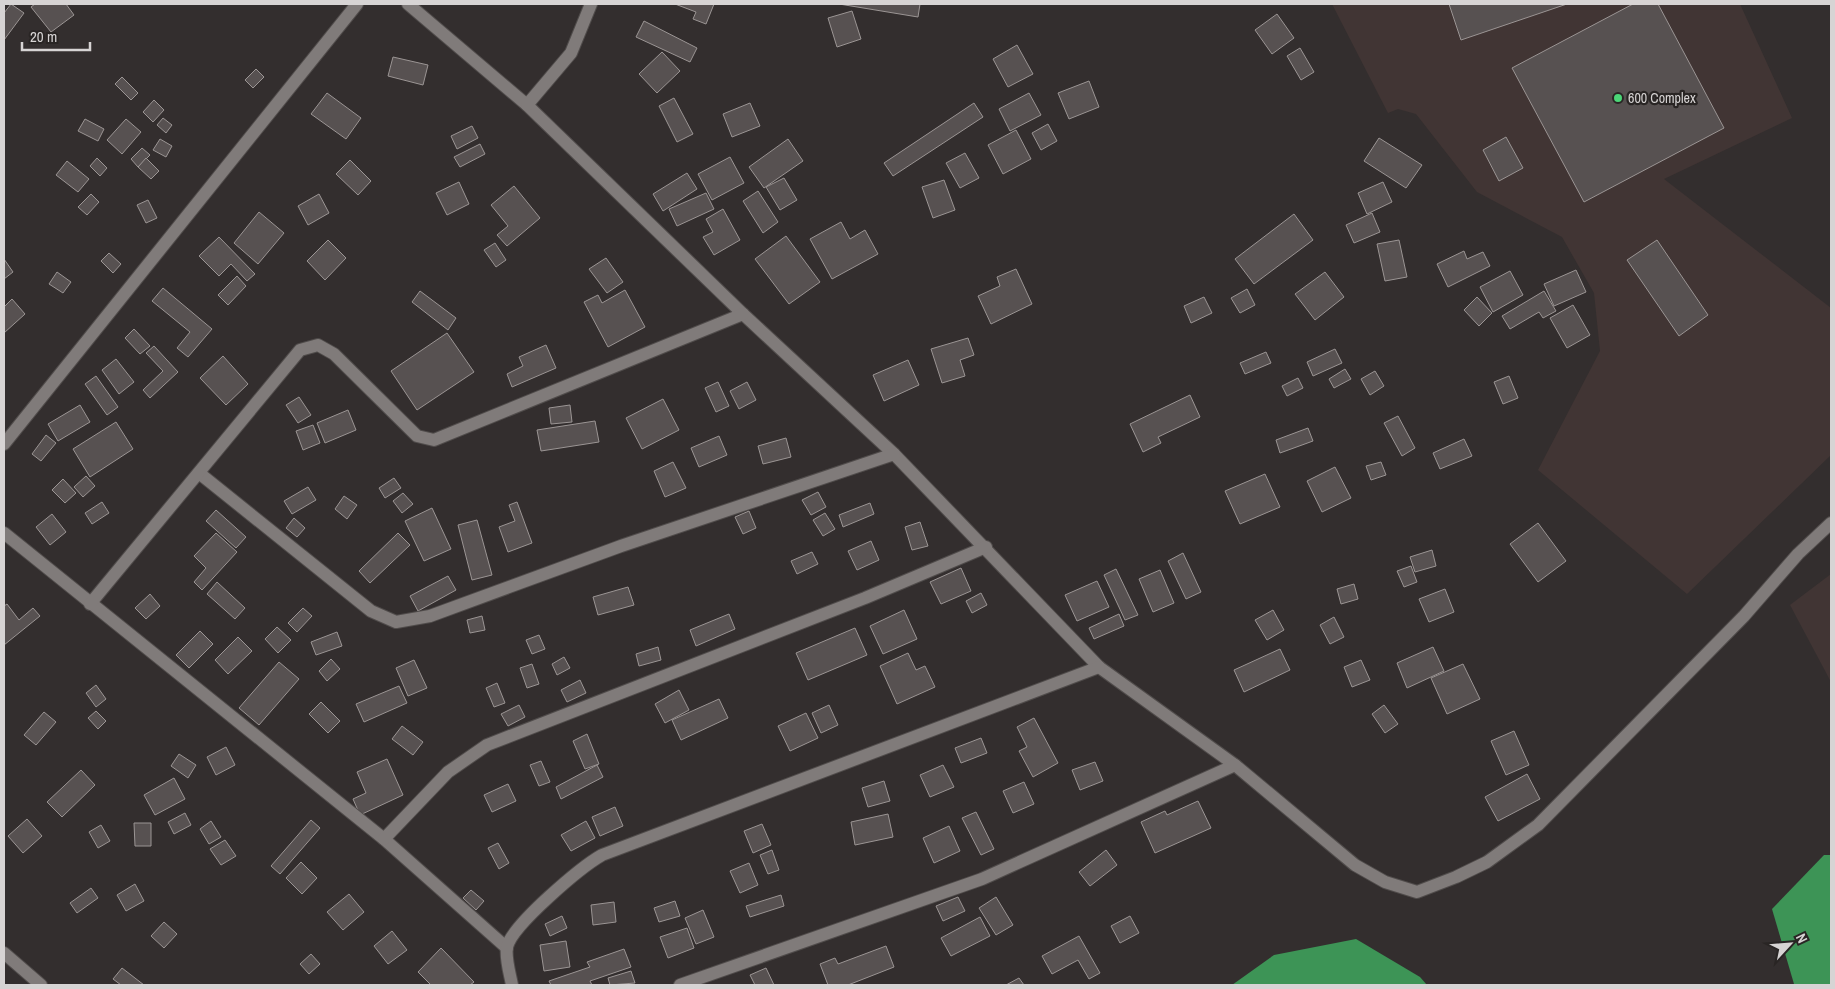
<svg xmlns="http://www.w3.org/2000/svg" width="1835" height="989" font-family="'Archivo Narrow',sans-serif">
<style>
.built{fill:#413534}
.water{fill:#3d9456}
.building{fill:#575151;stroke:#9b9594}
.lines{fill:none;stroke-linecap:round;stroke-linejoin:round}
.minor-casing{stroke:#504c4b;stroke-width:14}
.minor{stroke:#807b7a;stroke-width:12}
.poi-dot{fill:#4bd677;stroke:#292524;stroke-width:2}
.labels{text-anchor:middle;dominant-baseline:central;stroke-width:4.5;stroke-linejoin:round;paint-order:stroke}
.poi-label{font-size:14px;fill:#d7d4d4;stroke:#292524;text-anchor:start}
</style>
<rect width="100%" height="100%" fill="#332e2e"/>
<g class="built">
<path d="M1332,4H1740L1792,118L1664,179L1831,308V455L1687,594L1538,470L1600,351L1594,293L1562,237L1477,192L1416,114L1398,109L1388,113Z"/>
<path d="M1831,574V682L1790,605Z"/>
</g>
<g class="water">
<path d="M1824,855H1831V985H1798L1794,984L1772,909Z"/>
<path d="M1356,939L1420,977L1427,985H1232L1274,955Z"/>
</g>
<g class="building">
<path d="M11,4L24,13L4,40V13Z"/>
<path d="M35,4H66L74,15L51,32L31,7Z"/>
<path d="M675,4H714L706,24L693,19L696,12Z"/>
<path d="M839,4H920L918,17Z"/>
<path d="M1449,4H1567L1461,40Z"/>
<path d="M1633,4H1658L1724,128L1584,202L1512,68Z"/>
<path d="M852,11L861,39L837,47L828,18Z"/>
<path d="M1277,14L1294,38L1272,54L1255,30Z"/>
<path d="M644,21L697,48L690,62L636,37Z"/>
<path d="M1017,45L1033,74L1008,87L993,59Z"/>
<path d="M1300,48L1314,72L1301,80L1287,56Z"/>
<path d="M662,52L680,71L657,93L639,74Z"/>
<path d="M393,57L428,65L423,85L388,76Z"/>
<path d="M256,69L264,77L253,88L245,80Z"/>
<path d="M122,77L138,93L131,100L115,84Z"/>
<path d="M1089,81L1099,107L1069,119L1058,93Z"/>
<path d="M327,93L361,118L346,139L311,114Z"/>
<path d="M1029,93L1041,115L1010,131L999,109Z"/>
<path d="M674,98L693,134L677,142L659,106Z"/>
<path d="M154,100L164,110L153,122L143,112Z"/>
<path d="M750,103L760,126L732,137L723,114Z"/>
<path d="M974,103L983,117L893,176L884,163Z"/>
<path d="M163,118L172,125L166,133L157,125Z"/>
<path d="M85,119L104,129L98,141L78,131Z"/>
<path d="M126,119L141,132L122,154L107,140Z"/>
<path d="M1048,124L1057,141L1041,150L1032,133Z"/>
<path d="M472,126L478,138L457,149L451,136Z"/>
<path d="M1016,130L1031,159L1003,174L988,145Z"/>
<path d="M1506,137L1523,168L1499,181L1483,150Z"/>
<path d="M1379,138L1422,165L1406,188L1364,161Z"/>
<path d="M160,139L172,146L166,157L153,150Z"/>
<path d="M788,139L803,161L764,188L749,167Z"/>
<path d="M480,144L485,154L460,167L454,157Z"/>
<path d="M142,148L150,155L138,167L131,159Z"/>
<path d="M965,153L979,178L960,188L946,163Z"/>
<path d="M730,157L744,183L712,200L698,174Z"/>
<path d="M97,158L107,168L100,176L90,166Z"/>
<path d="M146,158L159,171L151,179L138,167Z"/>
<path d="M350,160L371,181L358,195L336,174Z"/>
<path d="M67,161L89,179L78,192L56,175Z"/>
<path d="M687,173L697,189L663,211L653,194Z"/>
<path d="M784,178L797,200L780,210L766,187Z"/>
<path d="M944,180L955,210L933,218L922,187Z"/>
<path d="M459,182L469,204L447,215L436,193Z"/>
<path d="M1383,182L1392,202L1367,214L1358,193Z"/>
<path d="M514,186L540,218L507,246L497,235L508,226L491,205Z"/>
<path d="M758,191L778,222L763,233L743,201Z"/>
<path d="M706,193L714,209L677,226L669,209Z"/>
<path d="M91,194L99,202L87,215L78,207Z"/>
<path d="M319,194L329,213L308,225L298,206Z"/>
<path d="M148,200L157,218L146,223L137,205Z"/>
<path d="M723,209L740,240L714,255L703,237L713,232L706,219Z"/>
<path d="M259,212L284,233L258,264L234,243Z"/>
<path d="M1372,213L1380,232L1354,243L1346,225Z"/>
<path d="M1294,214L1313,240L1254,284L1235,259Z"/>
<path d="M841,222L850,239L865,230L878,254L832,279L810,239Z"/>
<path d="M786,236L820,282L789,304L755,259Z"/>
<path d="M219,237L255,274L247,281L231,264L219,276L199,256Z"/>
<path d="M328,240L346,258L325,280L307,261Z"/>
<path d="M1399,240L1407,277L1385,281L1377,244Z"/>
<path d="M1657,240L1708,315L1679,336L1627,260Z"/>
<path d="M495,243L506,260L496,267L484,250Z"/>
<path d="M1464,251L1467,259L1483,252L1490,266L1448,287L1437,264Z"/>
<path d="M109,253L121,264L113,273L101,261Z"/>
<path d="M606,258L623,282L607,293L589,269Z"/>
<path d="M4,259L13,272L4,279Z"/>
<path d="M1016,269L1032,304L991,324L978,296L1000,286L997,277Z"/>
<path d="M1576,270L1586,292L1554,306L1544,284Z"/>
<path d="M1510,271L1523,295L1493,312L1480,287Z"/>
<path d="M57,272L71,282L63,293L49,284Z"/>
<path d="M1325,272L1344,297L1315,320L1295,294Z"/>
<path d="M237,276L246,286L228,305L218,295Z"/>
<path d="M163,288L212,329L188,357L177,348L190,332L152,301Z"/>
<path d="M1247,289L1255,305L1240,313L1231,298Z"/>
<path d="M625,290L645,327L608,347L584,302L598,295L602,303Z"/>
<path d="M420,291L456,318L448,330L412,302Z"/>
<path d="M1544,291L1556,311L1543,318L1539,312L1510,329L1502,316Z"/>
<path d="M1204,297L1212,313L1191,323L1184,306Z"/>
<path d="M1477,297L1492,313L1479,326L1464,310Z"/>
<path d="M12,299L25,314L4,333V307Z"/>
<path d="M1573,305L1590,335L1567,348L1550,318Z"/>
<path d="M134,329L150,346L140,354L125,338Z"/>
<path d="M447,333L474,372L417,410L391,371Z"/>
<path d="M968,338L974,355L960,360L965,376L942,383L931,349Z"/>
<path d="M546,345L556,368L512,387L507,374L523,366L519,357Z"/>
<path d="M154,346L178,372L150,398L143,390L163,371L146,353Z"/>
<path d="M1335,349L1342,363L1313,376L1307,362Z"/>
<path d="M1266,352L1271,363L1245,374L1240,363Z"/>
<path d="M223,356L248,384L226,405L200,378Z"/>
<path d="M116,359L134,382L119,394L102,370Z"/>
<path d="M908,360L919,385L884,401L873,375Z"/>
<path d="M1345,369L1351,379L1334,388L1329,379Z"/>
<path d="M1375,371L1384,386L1370,395L1361,379Z"/>
<path d="M96,376L118,407L107,415L85,384Z"/>
<path d="M1509,376L1518,398L1503,404L1494,382Z"/>
<path d="M1298,378L1303,388L1287,396L1282,386Z"/>
<path d="M718,382L729,406L716,412L705,388Z"/>
<path d="M747,382L756,400L739,409L730,391Z"/>
<path d="M1190,395L1200,417L1158,437L1161,443L1143,452L1130,424Z"/>
<path d="M299,397L311,415L298,423L286,405Z"/>
<path d="M663,399L679,430L642,449L626,418Z"/>
<path d="M80,405L90,422L58,441L48,424Z"/>
<path d="M570,405L572,422L551,424L549,408Z"/>
<path d="M348,410L356,430L325,443L317,423Z"/>
<path d="M1398,416L1415,448L1402,456L1384,423Z"/>
<path d="M595,421L599,442L541,451L537,430Z"/>
<path d="M116,422L133,449L90,477L73,449Z"/>
<path d="M313,425L320,443L303,450L296,431Z"/>
<path d="M1308,428L1313,441L1280,453L1276,440Z"/>
<path d="M46,435L56,443L41,461L32,454Z"/>
<path d="M719,436L727,455L699,467L691,448Z"/>
<path d="M786,438L791,457L763,464L758,446Z"/>
<path d="M1464,439L1472,456L1440,469L1433,453Z"/>
<path d="M673,462L686,488L665,497L654,471Z"/>
<path d="M1381,462L1386,475L1371,480L1366,466Z"/>
<path d="M1335,467L1351,498L1322,512L1307,481Z"/>
<path d="M1265,474L1280,507L1240,524L1225,491Z"/>
<path d="M86,476L95,486L83,497L74,487Z"/>
<path d="M394,478L401,488L385,498L379,488Z"/>
<path d="M63,479L76,493L65,503L52,490Z"/>
<path d="M308,487L316,500L292,514L284,501Z"/>
<path d="M818,492L826,507L811,515L802,500Z"/>
<path d="M403,493L413,504L402,513L393,501Z"/>
<path d="M344,496L357,505L347,519L335,509Z"/>
<path d="M102,502L109,513L92,524L85,513Z"/>
<path d="M517,502L532,543L508,552L499,527L515,521L509,505Z"/>
<path d="M870,503L874,514L843,527L839,515Z"/>
<path d="M432,508L451,549L424,561L405,521Z"/>
<path d="M216,510L246,537L236,548L206,521Z"/>
<path d="M749,511L756,528L743,534L735,517Z"/>
<path d="M825,513L835,529L823,536L813,520Z"/>
<path d="M52,514L66,532L50,545L36,527Z"/>
<path d="M294,518L305,528L297,537L286,528Z"/>
<path d="M477,520L492,575L472,580L458,525Z"/>
<path d="M920,522L928,546L912,550L905,527Z"/>
<path d="M1538,523L1566,561L1538,582L1510,544Z"/>
<path d="M216,533L237,552L202,590L194,582L206,568L194,556Z"/>
<path d="M398,533L410,545L370,583L359,571Z"/>
<path d="M871,541L879,560L857,570L848,551Z"/>
<path d="M1432,550L1436,566L1415,572L1410,557Z"/>
<path d="M812,552L818,564L797,574L791,561Z"/>
<path d="M1183,553L1201,592L1186,599L1168,561Z"/>
<path d="M1411,566L1417,582L1404,587L1397,571Z"/>
<path d="M961,568L971,591L941,604L930,582Z"/>
<path d="M1116,569L1138,615L1125,620L1104,575Z"/>
<path d="M1160,570L1174,603L1153,612L1139,579Z"/>
<path d="M448,576L456,590L418,611L410,596Z"/>
<path d="M1097,581L1109,607L1077,621L1065,595Z"/>
<path d="M217,582L245,608L235,619L207,594Z"/>
<path d="M1354,584L1358,599L1341,604L1337,589Z"/>
<path d="M628,587L634,605L598,615L593,597Z"/>
<path d="M1445,589L1454,612L1429,622L1419,599Z"/>
<path d="M981,593L987,605L972,613L966,601Z"/>
<path d="M150,594L160,606L146,619L135,608Z"/>
<path d="M7,604L19,620L33,608L40,616L4,645V606Z"/>
<path d="M303,608L312,616L297,632L288,623Z"/>
<path d="M904,610L917,639L883,654L870,626Z"/>
<path d="M1273,610L1284,630L1267,640L1255,620Z"/>
<path d="M729,614L735,629L696,646L690,630Z"/>
<path d="M1119,614L1124,626L1094,639L1089,628Z"/>
<path d="M482,616L485,630L470,633L467,620Z"/>
<path d="M1334,617L1344,637L1330,644L1320,625Z"/>
<path d="M277,627L291,640L278,653L265,639Z"/>
<path d="M855,628L867,655L808,680L796,653Z"/>
<path d="M200,631L213,644L189,668L176,655Z"/>
<path d="M337,632L342,646L316,655L311,642Z"/>
<path d="M539,635L545,649L532,654L526,640Z"/>
<path d="M238,637L252,651L228,674L215,660Z"/>
<path d="M658,647L661,660L639,666L636,654Z"/>
<path d="M1433,647L1444,671L1407,688L1397,663Z"/>
<path d="M1280,649L1290,670L1244,692L1234,670Z"/>
<path d="M908,653L916,670L925,666L935,687L897,704L880,666Z"/>
<path d="M564,657L570,668L557,675L552,664Z"/>
<path d="M331,659L340,669L327,681L319,671Z"/>
<path d="M414,660L427,688L408,696L396,668Z"/>
<path d="M1361,660L1370,680L1352,687L1344,667Z"/>
<path d="M279,662L299,679L259,725L239,708Z"/>
<path d="M532,664L539,684L527,688L520,668Z"/>
<path d="M1463,664L1480,699L1447,714L1431,678Z"/>
<path d="M580,680L586,693L567,702L561,690Z"/>
<path d="M497,683L505,703L494,707L486,688Z"/>
<path d="M96,685L106,699L96,707L86,693Z"/>
<path d="M399,686L407,703L364,722L356,704Z"/>
<path d="M679,690L689,710L665,723L655,704Z"/>
<path d="M719,699L728,718L681,740L672,720Z"/>
<path d="M321,702L340,721L328,733L309,714Z"/>
<path d="M519,705L525,717L508,726L501,714Z"/>
<path d="M829,705L838,725L821,733L812,713Z"/>
<path d="M1384,705L1398,724L1385,733L1372,714Z"/>
<path d="M96,711L106,721L98,729L88,718Z"/>
<path d="M44,712L56,722L36,745L24,735Z"/>
<path d="M806,713L818,738L790,751L778,726Z"/>
<path d="M1034,718L1058,763L1033,777L1019,751L1027,747L1017,727Z"/>
<path d="M402,726L423,742L413,755L392,739Z"/>
<path d="M1514,731L1529,765L1506,775L1491,741Z"/>
<path d="M587,734L599,764L585,769L573,741Z"/>
<path d="M981,738L987,753L961,763L955,748Z"/>
<path d="M226,747L235,765L216,775L207,757Z"/>
<path d="M179,754L196,765L188,778L171,766Z"/>
<path d="M387,759L403,795L360,815L353,799L366,793L357,772Z"/>
<path d="M541,761L550,782L539,786L530,765Z"/>
<path d="M1095,762L1103,781L1080,790L1072,770Z"/>
<path d="M597,765L603,777L561,799L556,787Z"/>
<path d="M943,765L954,787L930,797L920,775Z"/>
<path d="M81,770L95,785L62,817L47,802Z"/>
<path d="M1527,774L1540,799L1498,821L1485,797Z"/>
<path d="M174,778L185,799L155,815L144,795Z"/>
<path d="M884,781L890,801L868,807L862,788Z"/>
<path d="M1024,782L1034,804L1013,813L1003,791Z"/>
<path d="M508,784L516,801L492,812L484,795Z"/>
<path d="M1198,801L1211,828L1155,853L1141,822L1165,811L1167,815Z"/>
<path d="M615,807L623,826L600,836L592,817Z"/>
<path d="M976,812L994,849L981,855L962,818Z"/>
<path d="M185,813L191,825L174,834L168,822Z"/>
<path d="M888,814L893,837L855,845L851,822Z"/>
<path d="M27,819L42,836L23,853L8,836Z"/>
<path d="M311,820L320,828L280,874L271,866Z"/>
<path d="M211,821L221,837L209,844L200,829Z"/>
<path d="M586,821L595,838L571,851L561,835Z"/>
<path d="M134,823H151V846H135Z"/>
<path d="M762,824L771,845L753,853L744,831Z"/>
<path d="M101,825L110,841L98,848L89,832Z"/>
<path d="M949,826L960,851L934,863L923,838Z"/>
<path d="M225,840L236,856L221,865L210,849Z"/>
<path d="M498,843L509,863L499,869L488,848Z"/>
<path d="M772,850L779,870L768,874L760,855Z"/>
<path d="M1106,850L1117,865L1090,886L1079,872Z"/>
<path d="M301,862L317,878L302,894L286,878Z"/>
<path d="M749,863L758,885L740,893L730,871Z"/>
<path d="M135,884L144,901L126,911L117,895Z"/>
<path d="M91,888L98,898L77,913L70,903Z"/>
<path d="M471,890L484,901L476,910L463,898Z"/>
<path d="M349,894L364,912L343,930L327,912Z"/>
<path d="M781,895L784,906L750,917L746,906Z"/>
<path d="M958,897L965,911L943,921L936,906Z"/>
<path d="M996,897L1013,925L996,935L979,908Z"/>
<path d="M675,901L680,916L659,922L654,908Z"/>
<path d="M614,902L616,922L593,925L591,905Z"/>
<path d="M703,910L714,937L696,944L685,918Z"/>
<path d="M562,916L567,928L550,936L545,924Z"/>
<path d="M1130,916L1139,933L1120,943L1111,926Z"/>
<path d="M980,917L990,936L951,956L941,938Z"/>
<path d="M164,922L177,934L164,948L151,936Z"/>
<path d="M687,928L694,948L668,958L660,937Z"/>
<path d="M392,931L407,950L388,964L374,946Z"/>
<path d="M1079,936L1100,973L1089,979L1078,960L1052,974L1042,956Z"/>
<path d="M566,941L570,967L544,971L540,945Z"/>
<path d="M886,946L894,967L848,985H828L820,964L835,958L838,964Z"/>
<path d="M441,948L474,982L470,985H431L418,972Z"/>
<path d="M624,949L631,967L590,981L592,985H551L549,981L590,967L587,962Z"/>
<path d="M311,954L320,964L309,974L300,964Z"/>
<path d="M122,968L144,985H121L113,979Z"/>
<path d="M766,968L774,985H755L750,975Z"/>
<path d="M631,971L635,983L610,985L608,978Z"/>
<path d="M1019,978L1024,985H1006Z"/>
</g>
<g class="lines">
<g class="minor-casing">
<g id="minor">
<path d="M408,4L527,105L743,314L894,454L1099,667L1235,765L1355,865L1385,882L1417,892L1456,877L1487,862L1538,825L1744,616L1798,554L1831,523"/>
<path d="M527,105L571,53L591,4"/>
<path d="M4,444L357,4"/>
<path d="M199,473L371,611L396,622L430,616L621,546L894,454"/>
<path d="M4,533L384,839L507,948"/>
<path d="M90,604L300,350L318,345L334,354L417,436L434,440L743,314"/>
<path d="M384,839L448,772L487,745L865,598L986,547"/>
<path d="M4,953L41,985"/>
<path d="M512,985C510,974 505,958 507,947C512,925 581,867 602,855L1099,667"/>
<path d="M680,985L982,879L1235,765"/>
</g>
</g>
<use href="#minor" class="minor"/>
</g>
<circle class="poi-dot" cx="1618" cy="98" r="5"/>
<g class="labels">
<g class="poi-label">
<text x="1628" y="98">600 Complex</text>
</g>
</g>
<rect width="1835" height="989" fill="none" stroke="#d7d4d4" stroke-width="10"/>
<g transform="translate(1790 944) rotate(64)" stroke="#292524" stroke-width="4" paint-order="stroke">
<path d="M0-4L9 19L0 12L-9 19Z" fill="#d7d4d4"/>
<text y="-8" font-size="14" font-weight="bold" text-anchor="middle" fill="#d7d4d4">N</text>
</g>
<path d="M22 42v8h68v-8" fill="none" stroke="#d7d4d4" stroke-width="2.5"/>
<text x="30" y="42" font-size="15" fill="#d7d4d4" stroke="#292524" stroke-width="4" paint-order="stroke">20 m</text>
</svg>
